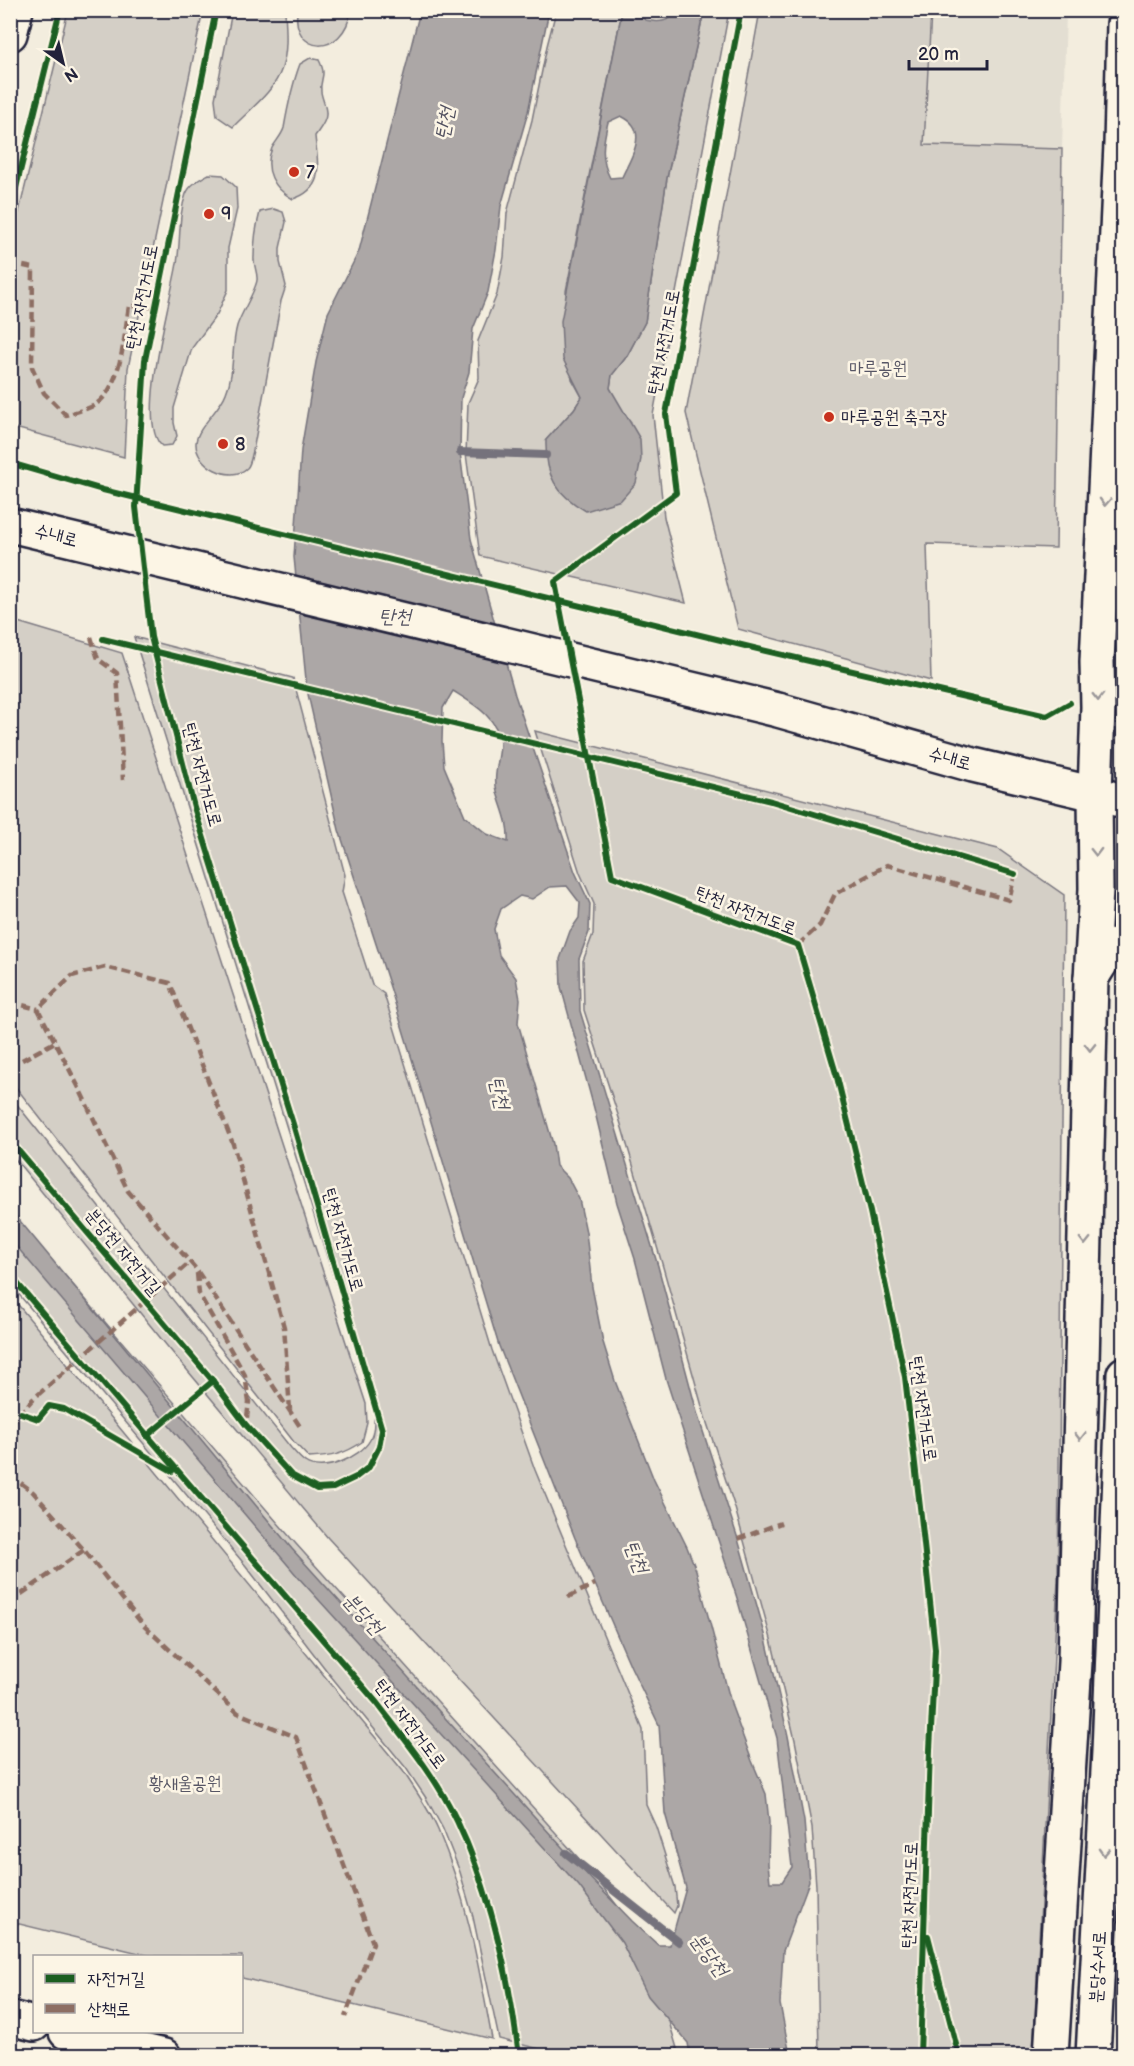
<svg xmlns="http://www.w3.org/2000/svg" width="1134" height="2066" font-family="'Balsamiq Sans','Poor Story',sans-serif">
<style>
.built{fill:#e3ded2}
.green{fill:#d4cfc6;stroke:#7b7880;stroke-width:1.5}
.water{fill:#aca7a6;stroke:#75727b;stroke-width:1.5;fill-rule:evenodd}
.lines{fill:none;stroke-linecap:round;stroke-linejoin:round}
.stream{stroke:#75727b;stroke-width:8}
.major-casing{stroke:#22223b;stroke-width:38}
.highway-casing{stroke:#22223b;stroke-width:38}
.major{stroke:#fcf5e5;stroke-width:33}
.highway{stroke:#fcf5e5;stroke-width:33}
.quiet{stroke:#8d6e63;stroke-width:4.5;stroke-dasharray:9 4.5;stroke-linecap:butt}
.cycleway-casing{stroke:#fcf5e5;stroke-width:10}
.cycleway{stroke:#1b5e20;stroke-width:6}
.oneway{stroke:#9a9698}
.poi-dot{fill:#c8321e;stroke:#fcf5e5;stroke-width:2}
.labels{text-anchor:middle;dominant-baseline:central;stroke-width:5;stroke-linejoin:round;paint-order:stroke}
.poi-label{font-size:18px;fill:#22223b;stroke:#fcf5e5;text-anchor:start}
.street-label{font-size:18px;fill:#22223b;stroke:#fcf5e5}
.park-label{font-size:18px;fill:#575665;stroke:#fcf5e5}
.water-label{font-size:20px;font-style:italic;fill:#525160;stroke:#fcf5e5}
</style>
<rect width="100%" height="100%" fill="#f3edde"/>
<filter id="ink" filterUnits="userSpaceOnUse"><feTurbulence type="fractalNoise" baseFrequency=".0167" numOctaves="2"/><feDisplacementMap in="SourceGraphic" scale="12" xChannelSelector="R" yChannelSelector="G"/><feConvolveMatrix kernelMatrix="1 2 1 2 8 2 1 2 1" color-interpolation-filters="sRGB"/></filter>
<g filter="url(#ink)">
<path class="built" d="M931,11H1066L1062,149L924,145Z"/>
<g class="green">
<path d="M68,11H203L128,368L124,457L11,427V244Z"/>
<path d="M232,11H285C286,29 288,50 282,68C274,92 250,109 233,127L217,116L215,99Z"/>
<path d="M297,11V10L351,11C343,58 292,55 297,11Z"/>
<path d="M556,11H622L566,291L572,379L582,397L574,409L546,440L631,422L619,406L610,388L612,375L627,356L645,322L667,178L704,11H729L653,415L664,517L686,603L480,556L466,454L468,403L479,378L478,341L497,294L504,257L507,213L532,120L547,46Z"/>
<path d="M760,11H931L924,145L1062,149L1056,548L927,544L931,681L738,629L686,413Z"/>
<path d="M310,58L319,60C328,78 319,77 321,92C322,99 327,108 326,115C326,122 319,130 315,136C317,162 327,188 293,199C274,189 263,170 272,148C276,141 282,135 284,128C288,105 292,85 300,64Z"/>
<path d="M209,174L223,175L236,187L237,209L228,248V290L217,314L192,348L174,408V423L177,436L172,445L162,446C135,423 172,296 177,263C181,240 178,216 186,194C190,184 200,179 209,174Z"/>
<path d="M274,209L283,212L286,222L280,248V262L286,286L281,301L253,451C251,457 251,464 247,468C230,484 195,465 196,443C197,427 220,410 226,393C235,372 231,348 237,326C241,313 256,290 257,280C258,273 253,265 254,257C254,242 256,227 260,212Z"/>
<path d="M11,620L122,653L366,1404L367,1423L362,1442C345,1454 331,1457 309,1458L294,1442L11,1081Z"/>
<path d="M134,637L293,678L345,875L342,892L372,985L384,994L492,1350L535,1470L643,1730L646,1805L656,1827L675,1887L677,1906L674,1913L328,1538L167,1346L11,1154V1097L291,1448C296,1453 300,1459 305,1462C322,1474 360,1458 370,1440C375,1431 374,1419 374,1408Z"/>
<path d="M535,731L998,849L1064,895L1058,1580L1033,2055H819L816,1886L812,1828L795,1740L771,1639L735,1508L705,1417L663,1267L620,1121L584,1010L583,961L593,934L594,904L580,873Z"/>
<path d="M10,1216L31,1236L296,1544L591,1872L636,1930L653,1968L679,2055H564L499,2039L473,1917L460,1872L443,1829L426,1798L406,1768L330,1675L246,1566L11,1285Z"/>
<path d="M10,1295L403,1771C415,1790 429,1809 438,1830C467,1897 479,1968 492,2039L242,1978V1956H151L11,1922Z"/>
</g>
<g class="water">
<path d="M420,11H549L528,112L501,206L496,250L488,292L473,329L469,372L461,398L460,452L471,539L515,695L575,872L590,904L589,932L579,959L580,1011L658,1266L698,1416L738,1539L765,1634L788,1736L804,1821L809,1882L783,1951L780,2004L790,2055H690L688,2043L648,1996L622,1943L579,1886L298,1577L11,1240L10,1209L292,1549L591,1879L632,1921L658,1945H670L686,1888L665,1813L659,1725L631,1667L575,1538L499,1346L391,990L339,830L307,690L294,557L301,450L316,362L328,313L359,251ZM453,691C472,703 501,719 500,745C499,762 493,775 497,792C502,810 509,822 508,842L487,834L465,816L444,766L442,741L443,708ZM567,886L580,903L579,918L570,931L560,959L561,987L594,1108L617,1203L635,1259L666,1379L737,1598L777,1738L792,1867L782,1882H770L768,1864L769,1822L766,1794L752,1761L732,1707L696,1570L687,1547L654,1480L615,1381L603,1342L592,1287L586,1232L579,1199L568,1178L556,1166L553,1144L518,1023L520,999L516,978L499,955L494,929L501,909L520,896L532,899L550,887Z"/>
<path d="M622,11H639L645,20C660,23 668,22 679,11H704L667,178L645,322L627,356L612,375L610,388L640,439L641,459L636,483L621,500L586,511C556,494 545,476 546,440L574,409L582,397L563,359L561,321ZM621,116C625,118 631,122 633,125C644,140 628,163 622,177L610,178C600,159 603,142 608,122Z"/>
</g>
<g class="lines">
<g class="stream">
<path d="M460,452L546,455"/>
<path d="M566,1853L679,1942"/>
</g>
<g class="major-casing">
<g id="major">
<path d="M10,34L16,10"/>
<path d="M10,525L778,710L973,765L1124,801"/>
<path d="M10,2018L34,2024"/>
<path d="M66,2032L164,2056"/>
</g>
</g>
<g class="highway-casing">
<g id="highway">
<path d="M1091,979C1100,964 1108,949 1124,941"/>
<path d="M1051,2056L1075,1662L1091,979L1096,889L1095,793L1098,707L1097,662L1121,144L1124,24"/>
<path d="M1093,2056L1109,1751L1124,1374"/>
</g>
</g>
<use href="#major" class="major"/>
<use href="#highway" class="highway"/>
<g class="quiet">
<path d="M10,263L33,268L32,367L44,393L66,415C74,412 85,410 93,406C122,390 124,335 129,306L155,307"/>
<path d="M91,637L98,659L117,673L123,780"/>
<path d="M798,945L820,925L835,894L887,865L1009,900L1015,874"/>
<path d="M10,1002L38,1009"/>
<path d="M22,1060L55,1042"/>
<path d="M197,1273L199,1294L245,1375L249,1402L246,1425"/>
<path d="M290,1410L284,1327L233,1144L170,983L105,967L72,976L38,1009L78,1086L128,1191L196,1269L301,1428"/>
<path d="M10,1425L32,1400L190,1262"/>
<path d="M10,1475L33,1492L84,1550L143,1625L238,1713L296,1737L373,1943L345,2017"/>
<path d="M738,1539L781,1523"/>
<path d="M568,1597L595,1584"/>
<path d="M10,1602L84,1550"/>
</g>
<g class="cycleway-casing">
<g id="cycleway">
<path d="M741,10L666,414L676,493L555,582L612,876L798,945L837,1077L870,1212L905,1377L921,1516L935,1649L930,1750L920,2056"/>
<path d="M10,212L60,10"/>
<path d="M10,463L103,490L766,651L1047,716L1070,703"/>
<path d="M103,639L771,801L1015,874"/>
<path d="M10,1141L213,1381L246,1425L291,1475L317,1489L333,1488L356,1477L369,1467L379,1447L382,1430L293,1124L194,807L151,637L136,507L145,360L216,10"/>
<path d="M10,1275L377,1703C406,1741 437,1778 457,1821C492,1894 509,1976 519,2056"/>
<path d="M21,1413L38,1419L49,1406L64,1409L172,1471"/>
<path d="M147,1436L213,1381"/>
<path d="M928,1936L959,2056"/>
</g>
</g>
<use href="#cycleway" class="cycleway"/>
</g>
<defs><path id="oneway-chevron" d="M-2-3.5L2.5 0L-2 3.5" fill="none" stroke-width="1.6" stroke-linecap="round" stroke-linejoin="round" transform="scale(1.5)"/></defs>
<g class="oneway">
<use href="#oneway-chevron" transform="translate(1105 502) rotate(93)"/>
<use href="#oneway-chevron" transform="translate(1098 697) rotate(89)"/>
<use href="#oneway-chevron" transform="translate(1096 852) rotate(89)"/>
<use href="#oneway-chevron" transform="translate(1090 1047) rotate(91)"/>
<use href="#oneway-chevron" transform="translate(1085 1241) rotate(91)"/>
<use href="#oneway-chevron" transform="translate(1080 1436) rotate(91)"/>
<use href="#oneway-chevron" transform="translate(1104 1852) rotate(93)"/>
</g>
</g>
<g class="poi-dot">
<circle cx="294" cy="172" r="6"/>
<circle cx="209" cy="214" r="6"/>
<circle cx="829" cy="417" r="6"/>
<circle cx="223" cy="444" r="6"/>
</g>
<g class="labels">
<g class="poi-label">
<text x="306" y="172">7</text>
<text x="221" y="214">9</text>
<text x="841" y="417">마루공원 축구장</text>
<text x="235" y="444">8</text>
</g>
<g class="street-label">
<text transform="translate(142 297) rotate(-79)">탄천 자전거도로</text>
<text transform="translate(664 342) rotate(-79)">탄천 자전거도로</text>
<text transform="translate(56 536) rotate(14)">수내로</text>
<text transform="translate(950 759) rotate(15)">수내로</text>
<text transform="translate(202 775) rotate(75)">탄천 자전거도로</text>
<text transform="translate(746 911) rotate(21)">탄천 자전거도로</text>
<text transform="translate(343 1240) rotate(74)">탄천 자전거도로</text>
<text transform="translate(123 1252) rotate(50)">분당천 자전거길</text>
<text transform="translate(923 1409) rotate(82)">탄천 자전거도로</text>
<text transform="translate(410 1724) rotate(53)">탄천 자전거도로</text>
<text transform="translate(910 1895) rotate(-88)">탄천 자전거도로</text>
<text transform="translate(1098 1967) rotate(-87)">분당수서로</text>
</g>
<g class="park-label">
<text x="878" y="368">마루공원</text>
<text x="185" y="1783">황새울공원</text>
</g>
<g class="water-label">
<text transform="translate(445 123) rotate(-80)">탄천</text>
<text x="395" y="617">탄천</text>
<text transform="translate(499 1093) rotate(77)">탄천</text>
<text transform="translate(636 1557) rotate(68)">탄천</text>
<text transform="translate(363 1614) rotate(47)">분당천</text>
<text transform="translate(709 1955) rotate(53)">분당천</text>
</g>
</g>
<rect width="1134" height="2066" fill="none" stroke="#fcf5e5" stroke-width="36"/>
<rect x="18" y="18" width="1098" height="2030" fill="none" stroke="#22223b" stroke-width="2" filter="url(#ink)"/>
<rect x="33" y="1955" width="210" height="78" fill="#fcf5e5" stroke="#a5a1a1" stroke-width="1.5"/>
<rect x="45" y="1974" width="30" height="9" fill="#1b5e20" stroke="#a5a1a1" stroke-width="1.5"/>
<text x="87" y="1985" font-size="18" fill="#22223b">자전거길</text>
<rect x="45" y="2004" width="30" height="9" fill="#8d6e63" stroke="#a5a1a1" stroke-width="1.5"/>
<text x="87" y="2015" font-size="18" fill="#22223b">산책로</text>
<g transform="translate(63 63) rotate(146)" stroke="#fcf5e5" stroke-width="4.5" paint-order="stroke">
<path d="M0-4.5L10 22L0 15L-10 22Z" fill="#22223b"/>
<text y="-9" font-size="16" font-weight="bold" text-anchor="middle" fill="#22223b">N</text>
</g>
<path d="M909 60v9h78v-9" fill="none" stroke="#22223b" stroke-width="3"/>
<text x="918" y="60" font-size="18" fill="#22223b" stroke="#fcf5e5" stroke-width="4.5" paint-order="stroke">20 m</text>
</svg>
